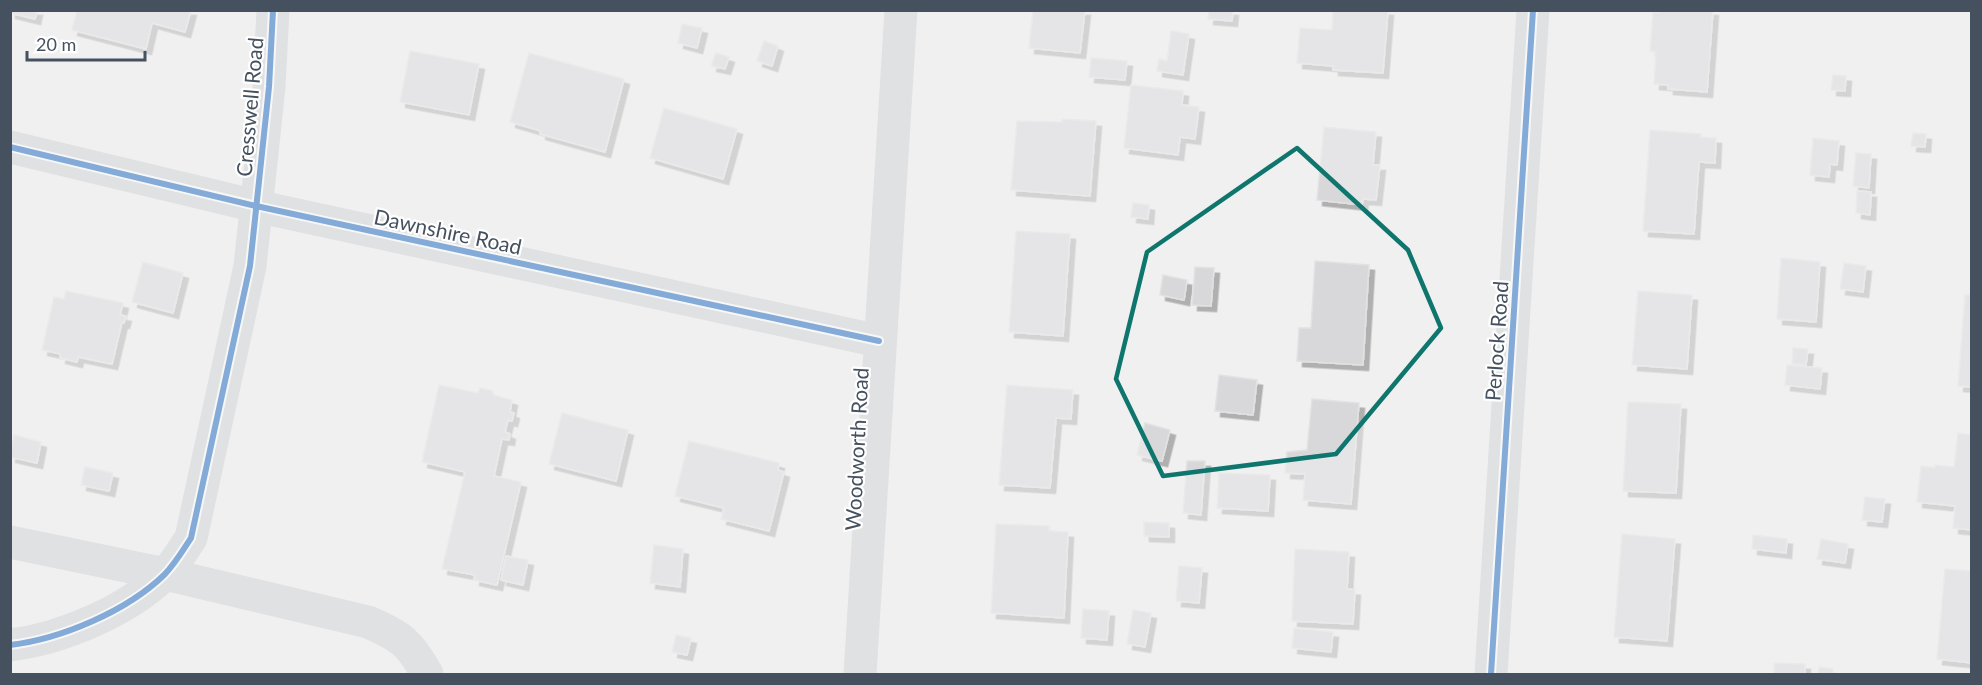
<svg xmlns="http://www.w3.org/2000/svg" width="1982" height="685" font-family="Lato,sans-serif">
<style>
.building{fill:#d8d8db;stroke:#e2e2e3;stroke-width:1.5;filter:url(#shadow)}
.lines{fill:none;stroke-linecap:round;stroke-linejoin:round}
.street{stroke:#cccfd1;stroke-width:33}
.cycleway-casing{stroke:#fff;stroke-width:10}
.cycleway{stroke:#0057b8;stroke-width:6}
.marked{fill:none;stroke:#0f766e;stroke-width:4.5;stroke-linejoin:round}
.labels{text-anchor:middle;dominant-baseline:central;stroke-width:4.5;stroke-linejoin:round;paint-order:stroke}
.street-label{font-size:21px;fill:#45515f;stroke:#fff}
</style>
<defs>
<filter id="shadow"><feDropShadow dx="5.5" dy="5.5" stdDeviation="0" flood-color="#0004"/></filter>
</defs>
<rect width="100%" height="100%" fill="#f1f0f0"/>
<g class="building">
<path d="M10,10H37L35,19L10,13Z"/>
<path d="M77,10H191L185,32L152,23L146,49L72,30Z"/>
<path d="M1033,10H1085L1080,53L1029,48Z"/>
<path d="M1209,10H1233L1232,21L1208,19Z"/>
<path d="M1333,10H1388L1383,73L1333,70V66L1297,63L1300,28L1332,30Z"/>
<path d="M1659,10H1713L1707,92L1668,89V85L1654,84L1656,52L1650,51L1653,12L1659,13Z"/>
<path d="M682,24L702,28L697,48L678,43Z"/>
<path d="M1171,31L1189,34L1183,75L1157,71L1159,59L1167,61Z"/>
<path d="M764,41L778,46L772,66L757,61Z"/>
<path d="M410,51L479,64L469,115L400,102Z"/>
<path d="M529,53L624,79L605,152L540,134L541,131L510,122Z"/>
<path d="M716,53L729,57L725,69L711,66Z"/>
<path d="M1091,58L1127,61L1125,80L1089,77Z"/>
<path d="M1833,75L1846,76L1845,91L1831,90Z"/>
<path d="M1131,85L1183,91L1182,105L1199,107L1195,139L1180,137L1178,155L1124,148Z"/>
<path d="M664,108L737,129L723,179L650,158Z"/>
<path d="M1062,119L1096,121L1090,196L1011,190L1017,121L1062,122Z"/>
<path d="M1324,127L1376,132L1373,165H1380L1376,200L1363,199L1362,205L1317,200Z"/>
<path d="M1650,130L1701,134V137L1716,138L1715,163L1699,162L1694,234L1643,231Z"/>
<path d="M1913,133L1926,134L1925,147L1911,146Z"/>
<path d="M1813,138L1839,141L1837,165L1830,164L1829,177L1810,175Z"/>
<path d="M1856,153L1871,154L1869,188L1853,186Z"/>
<path d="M1857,191L1871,192L1870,215L1856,213Z"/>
<path d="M1133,203L1149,205L1148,219L1131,217Z"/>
<path d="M1016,231L1070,234L1063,336L1009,332Z"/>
<path d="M1781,258L1820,262L1816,322L1777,319Z"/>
<path d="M1315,261L1369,265L1363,365L1297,361L1299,328H1311Z"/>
<path d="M143,262L183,273L173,313L132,302Z"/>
<path d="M1844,263L1866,266L1863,292L1840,289Z"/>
<path d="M1195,267L1214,268L1211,306L1192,305Z"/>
<path d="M1163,275L1187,280L1184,300L1160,295Z"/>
<path d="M66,291L123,303L120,315L126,316L124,323L122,322L112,364L78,357L77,362L60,358L61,354L42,350L54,297L64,299Z"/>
<path d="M1638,291L1692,295L1687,369L1632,365Z"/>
<path d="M1965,295H1972V387L1958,386Z"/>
<path d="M1793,348L1808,349L1806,365L1792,364Z"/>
<path d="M1787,365L1822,368L1820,389L1785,385Z"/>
<path d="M1219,375L1257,380L1253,415L1215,411Z"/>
<path d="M439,385L478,393L480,388L493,391V395L512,400L510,412L514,413L512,421L508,420L505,432L510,434L509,440L502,439L494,476L521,482L497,585L474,580L475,575L442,569L465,472L422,462Z"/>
<path d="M1007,385L1073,390L1071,419L1056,418L1050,488L999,485Z"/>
<path d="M1312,399L1359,403L1351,504L1303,500L1305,474L1285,473L1287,452L1307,450Z"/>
<path d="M1628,402L1681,404L1676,493L1623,491Z"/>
<path d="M562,413L628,430L616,481L549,464Z"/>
<path d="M1145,423L1170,430L1162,461L1137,455Z"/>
<path d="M1958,433L1972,435V530L1953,528L1955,506L1917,502L1921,466L1935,468V465L1954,467Z"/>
<path d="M14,435L41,442L37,463L10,457Z"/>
<path d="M689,441L779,463L778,470L784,472L769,531L721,519L724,508L675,496Z"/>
<path d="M1187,461H1205L1201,515L1183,513Z"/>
<path d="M85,467L113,473L109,491L81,485Z"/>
<path d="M1219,473L1270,475L1268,511L1217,508Z"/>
<path d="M1865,497L1885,499L1882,522L1862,520Z"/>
<path d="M1144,522L1169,523V537L1144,536Z"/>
<path d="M996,524L1049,526V531L1068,532L1064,618L991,613Z"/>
<path d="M1622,534L1675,539L1667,641L1614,637Z"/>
<path d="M1753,535L1787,539L1786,553L1752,549Z"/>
<path d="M1821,539L1848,544L1845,563L1817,559Z"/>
<path d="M654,545L683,549L680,587L650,583Z"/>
<path d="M1295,549L1349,552L1347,589L1355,590L1353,624L1292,621Z"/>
<path d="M506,556L528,560L523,585L501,580Z"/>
<path d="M1179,566L1202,568L1199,603L1176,601Z"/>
<path d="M1945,569L1972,571V663L1937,659Z"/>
<path d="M1083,609L1109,611L1107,640L1081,638Z"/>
<path d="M1133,610L1151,613L1145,647L1127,644Z"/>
<path d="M1294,628L1333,632L1331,652L1292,648Z"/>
<path d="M676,635L691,638L687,655L672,652Z"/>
<path d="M1774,663L1805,664V674H1774Z"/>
<path d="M1819,667L1833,669V674H1818Z"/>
</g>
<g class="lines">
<g class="street">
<path d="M10,147L256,206L879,341"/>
<path d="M10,542L165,574L368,622C401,636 410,643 427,674"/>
<path d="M10,645C61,639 127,611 164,575C175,564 183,550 191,538L250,266L269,87L273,10"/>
<path d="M860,674L901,10"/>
<path d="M1491,674L1533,10"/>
</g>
<g class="cycleway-casing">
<g id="cycleway">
<path d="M10,147L256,206L879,341"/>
<path d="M10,645C61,639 127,611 164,575C175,564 183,550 191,538L250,266L269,87L273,10"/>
<path d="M1491,674L1533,10"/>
</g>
</g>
<use href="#cycleway" class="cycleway"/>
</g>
<path d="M0 0H1982V685H0ZM1297,148L1408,250L1441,328L1336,454L1163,476L1116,379L1147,252Z" fill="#f1f0f0" fill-opacity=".55" fill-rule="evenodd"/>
<path class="marked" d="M1297,148L1408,250L1441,328L1336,454L1163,476L1116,379L1147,252Z"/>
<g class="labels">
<g class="street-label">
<text transform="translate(249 107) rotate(-85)">Cresswell Road</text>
<text transform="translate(448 231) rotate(12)">Dawnshire Road</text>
<text transform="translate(1496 341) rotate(-86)">Perlock Road</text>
<text transform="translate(856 449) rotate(-87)">Woodworth Road</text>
</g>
</g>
<rect width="1982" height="685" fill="none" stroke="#45515f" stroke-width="24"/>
<path d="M27 51v9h118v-9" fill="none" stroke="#45515f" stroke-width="3"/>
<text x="36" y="51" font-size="18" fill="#45515f" stroke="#ffffff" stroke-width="4.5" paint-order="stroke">20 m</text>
</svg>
